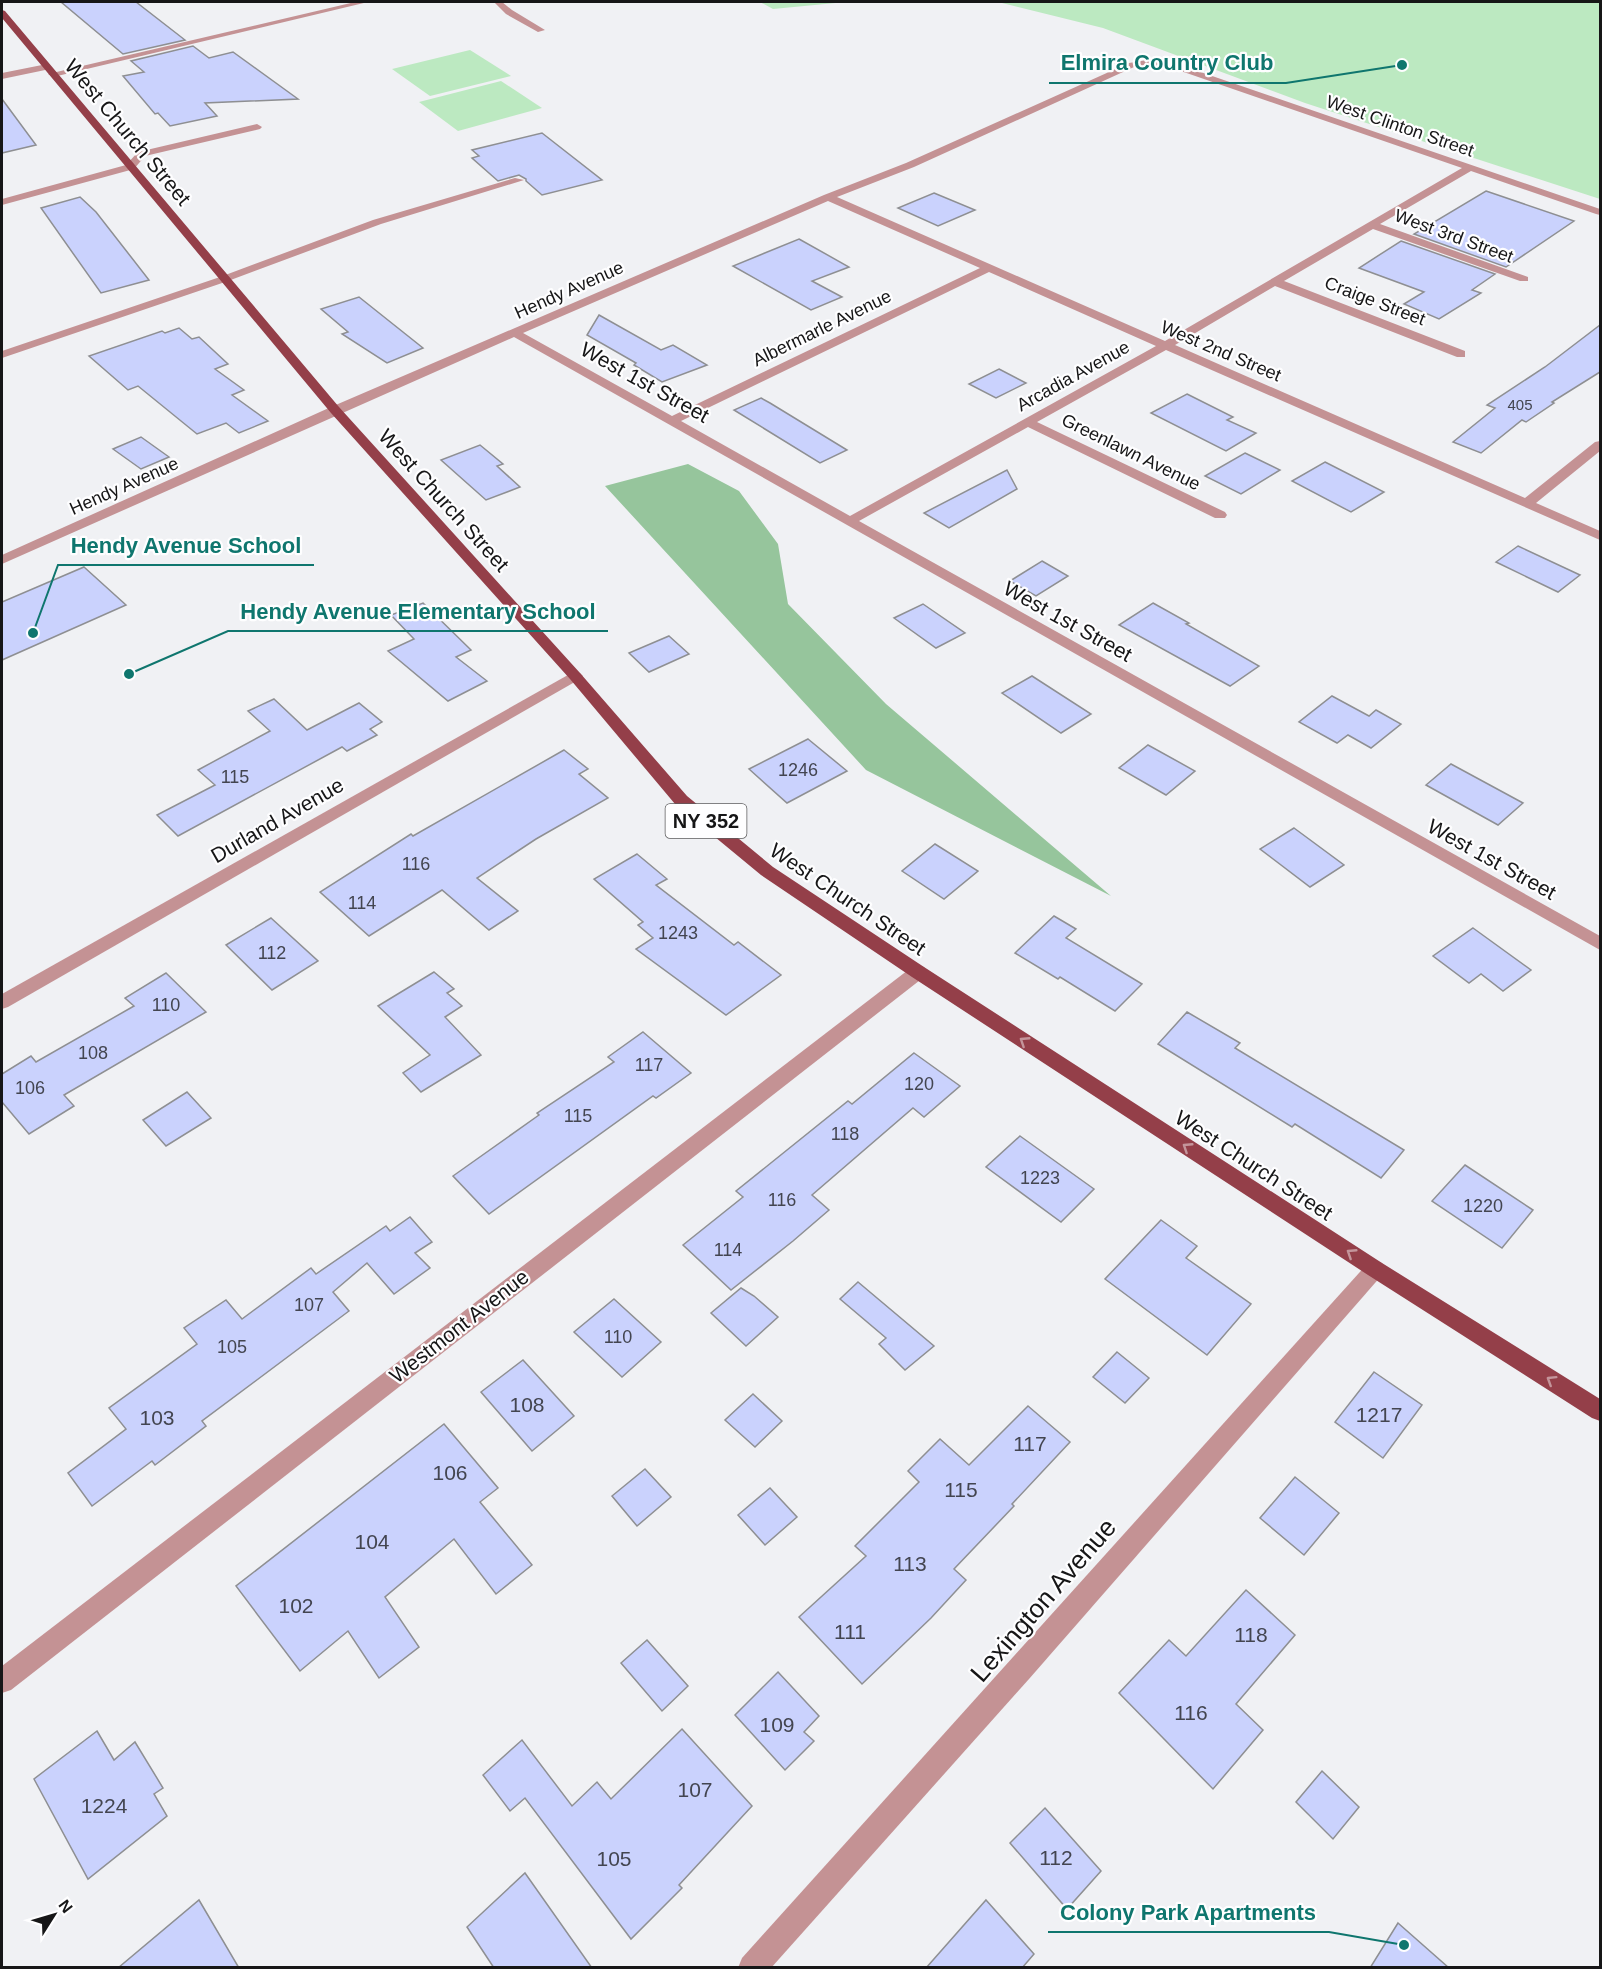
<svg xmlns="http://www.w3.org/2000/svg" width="1602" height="1969" font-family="Arial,sans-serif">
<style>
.green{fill:#bce9c1}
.forest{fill:#96c59c}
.building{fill:#cad2fd;stroke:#8e8f92;stroke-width:1.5}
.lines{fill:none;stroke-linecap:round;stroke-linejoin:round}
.street{fill:#c49294;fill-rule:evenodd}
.primary{fill:#943f49;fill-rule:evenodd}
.oneway{stroke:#c4959b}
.labels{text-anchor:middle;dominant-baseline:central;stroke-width:4.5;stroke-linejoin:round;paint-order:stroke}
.far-number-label{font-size:15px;fill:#434550}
.far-street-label{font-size:18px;fill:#161617;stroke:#fefeff}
.number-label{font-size:18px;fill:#434550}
.shield{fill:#fefeff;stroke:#5c5c5d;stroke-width:1.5}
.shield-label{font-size:20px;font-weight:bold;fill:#161617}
.street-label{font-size:21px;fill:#161617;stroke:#fefeff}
.near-number-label{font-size:21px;fill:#434550}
.near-street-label{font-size:26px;fill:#161617;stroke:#fefeff}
.leader{fill:none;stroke:#0f766e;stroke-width:2}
.callout-dot{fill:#0f766e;stroke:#fefeff;stroke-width:2}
.callout-label{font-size:22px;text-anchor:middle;font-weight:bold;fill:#0f766e;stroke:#fefeff;stroke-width:4.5;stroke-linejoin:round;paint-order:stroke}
</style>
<rect width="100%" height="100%" fill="#f0f1f4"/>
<g class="green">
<path d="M760,2H846L773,9Z"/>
<path d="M998,2H1600V199L1305,103L1103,28Z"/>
<path d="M470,50L511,76L430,96L392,69Z"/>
<path d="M501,81L542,108L458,131L419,102Z"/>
</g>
<path class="forest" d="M688,464L739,491L778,544L788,604L886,704L1111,896L866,770L605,486Z"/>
<g class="building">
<path d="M61,2H136L185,40L123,54Z"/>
<path d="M193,46L209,58L233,52L298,99L205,103L217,116L170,126L158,113L155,114L123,76L144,72L131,61Z"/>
<path d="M2,99L36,145L2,153Z"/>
<path d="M542,133L602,180L542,195L526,181V179L519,175L498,181L472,158L479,156L472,150Z"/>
<path d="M1486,191L1574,221L1506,267L1414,234Z"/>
<path d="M934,193L975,210L938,226L898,208Z"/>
<path d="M80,197L96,212L149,280L101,293L41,208Z"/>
<path d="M799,239L849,267L812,281L842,297L811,310L733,266Z"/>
<path d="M1401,241L1495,274L1472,290L1481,293L1439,319L1404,304L1424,292L1359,268Z"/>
<path d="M359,297L423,348L387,363L342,334L348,332L321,309Z"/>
<path d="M599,315L661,350L673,345L707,365L662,382L634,365L636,363L587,335Z"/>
<path d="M1600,325V372L1552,402L1554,403L1526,422L1522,420L1481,453L1453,442L1495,408L1487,405L1545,367Z"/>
<path d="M179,328L192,339L199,337L228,364L215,369L244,390L232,395L268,421L239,433L226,423L197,434L138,386L128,390L89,356L162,331L165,333Z"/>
<path d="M999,369L1026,383L996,398L969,384Z"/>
<path d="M1187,394L1233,417L1227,420L1256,433L1226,451L1151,413Z"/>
<path d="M761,398L770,403L847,450L820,463L734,410Z"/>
<path d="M141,437L169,457L141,469L113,449Z"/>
<path d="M480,445L503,464L497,466L520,487L486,500L441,460Z"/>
<path d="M1245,453L1280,470L1241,494L1205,476Z"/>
<path d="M1325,462L1384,492L1351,512L1292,481Z"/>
<path d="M1007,470L1017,489L949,528L924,513Z"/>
<path d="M1518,546L1580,575L1558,592L1496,562Z"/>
<path d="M1042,561L1068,576L1036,596L1010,581Z"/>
<path d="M84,567L126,605L2,660V602Z"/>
<path d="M423,603L471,650L456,657L487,681L448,701L388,651L414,639L391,615Z"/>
<path d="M1153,603L1189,623L1186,624L1259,666L1230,686L1119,625Z"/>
<path d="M923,604L965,633L936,648L894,618Z"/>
<path d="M669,636L689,654L649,672L629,653Z"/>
<path d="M1032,676L1091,714L1061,733L1002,693Z"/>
<path d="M1332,696L1369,716L1376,710L1401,724L1371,748L1348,735L1337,743L1299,722Z"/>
<path d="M274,699L307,730L359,703L382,722L370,729L377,735L347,751L342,747L178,836L157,815L215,785L198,770L270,731L248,711Z"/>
<path d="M808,739L847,771L787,803L749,769Z"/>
<path d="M1148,745L1195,771L1166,795L1119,768Z"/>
<path d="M564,750L588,769L579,774L608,798L536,839L477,878L518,911L489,930L442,890L369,936L320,892L411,834L413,836Z"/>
<path d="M1451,764L1523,803L1498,825L1426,785Z"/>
<path d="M1294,828L1344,865L1310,887L1260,849Z"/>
<path d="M935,844L978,871L944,899L902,871Z"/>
<path d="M637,854L667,879L656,885L734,945L738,942L781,975L726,1015L636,949L653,938L638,925L643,922L594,879Z"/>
<path d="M1054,916L1076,929L1066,938L1142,984L1115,1011L1060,977L1058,979L1015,953Z"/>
<path d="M271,918L318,961L272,990L226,945Z"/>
<path d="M1473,928L1531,970L1503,991L1481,974L1469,983L1433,956Z"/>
<path d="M434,972L454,989L447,993L462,1006L445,1017L481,1055L421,1092L403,1073L430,1055L378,1006Z"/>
<path d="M166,973L206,1012L64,1095L74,1106L29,1134L2,1102V1074L31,1056L36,1062L134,1006L125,998Z"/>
<path d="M1187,1012L1240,1043L1235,1048L1404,1150L1381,1178L1295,1124L1292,1127L1158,1044Z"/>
<path d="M643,1032L691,1073L656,1098L653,1096L489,1214L453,1176L539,1115L537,1113L614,1062L608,1057Z"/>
<path d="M914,1053L960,1086L924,1117L913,1108L812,1195L829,1210L793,1241L731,1290L683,1245L743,1197L736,1191L848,1101L852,1104Z"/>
<path d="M187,1092L211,1118L166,1146L143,1120Z"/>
<path d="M1020,1136L1094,1189L1061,1222L986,1167Z"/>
<path d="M1465,1165L1533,1210L1502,1248L1432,1201Z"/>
<path d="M410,1217L432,1242L415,1253L430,1268L394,1294L367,1263L333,1292L349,1311L202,1421L206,1426L155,1465L152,1461L92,1506L68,1473L126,1429L109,1408L197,1344L184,1328L226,1300L242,1319L311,1268L316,1274L386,1226L390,1231Z"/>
<path d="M1161,1220L1197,1246L1186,1258L1251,1304L1207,1355L1105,1279Z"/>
<path d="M858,1282L934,1346L905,1370L879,1344L886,1338L840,1299Z"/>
<path d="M741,1288L754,1296L778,1317L746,1346L711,1313Z"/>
<path d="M614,1299L661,1342L622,1377L574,1332Z"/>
<path d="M1117,1352L1149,1378L1125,1403L1093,1377Z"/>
<path d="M523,1360L574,1416L532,1451L481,1392Z"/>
<path d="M1374,1372L1422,1405L1383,1458L1335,1422Z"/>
<path d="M753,1394L782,1421L755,1447L725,1420Z"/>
<path d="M1028,1406L1070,1442L1012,1504L1014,1506L954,1569L966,1580L931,1618L862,1684L799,1617L866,1556L855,1546L919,1482L908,1471L940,1439L969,1465Z"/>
<path d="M444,1424L498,1488L480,1502L532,1565L496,1594L454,1539L385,1597L419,1647L379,1678L348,1631L300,1671L236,1586Z"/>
<path d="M645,1469L671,1497L637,1526L612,1496Z"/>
<path d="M1295,1477L1339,1513L1304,1555L1260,1518Z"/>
<path d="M770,1488L797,1517L765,1545L738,1515Z"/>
<path d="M1246,1590L1295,1635L1236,1704L1263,1730L1213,1789L1119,1693L1169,1640L1186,1656Z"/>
<path d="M647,1640L688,1686L662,1711L621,1663Z"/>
<path d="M778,1672L819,1716L804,1732L814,1741L785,1770L735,1715Z"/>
<path d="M682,1729L752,1806L679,1885L682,1888L631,1939L525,1798L510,1811L483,1775L522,1740L572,1806L597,1782L611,1799Z"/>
<path d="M97,1731L114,1760L135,1742L163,1788L154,1794L167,1816L88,1879L34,1779Z"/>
<path d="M1322,1771L1359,1807L1333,1839L1296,1802Z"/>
<path d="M1045,1808L1101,1871L1067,1909L1010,1843Z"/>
<path d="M525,1873L592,1968H494L467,1927Z"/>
<path d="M199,1900L239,1968H118Z"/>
<path d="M986,1900L1034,1954L1022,1968H926Z"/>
<path d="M1398,1923L1449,1968H1370Z"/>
</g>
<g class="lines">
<g class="street">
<path d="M355,2H368L53,77L48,74Z"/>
<path d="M494,2H502L512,10L545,30L538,32L506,14Z"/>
<path d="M1153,59L1180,65L1600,209V215L1596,214L1471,171L1380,224L1528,277V281H1520L1373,229L1284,281L1465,351V357H1457L1275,286L1175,345L1525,498L1595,442L1600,441V451L1536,503L1600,531V540L1166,350L1037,422L1225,512L1227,515L1225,518H1215L1028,427L859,521L1600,936V950L514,337L2,564V555L331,407L824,195L906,163L1129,63ZM1153,65L1175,69L1462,168L1165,341L837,197L914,167L1134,67ZM828,201L980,268L672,416L523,333ZM989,272L1156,346L850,516L681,421Z"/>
<path d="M47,64L50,65V69L2,79V73Z"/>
<path d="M257,124L262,127L260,129L145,156L134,169L2,205V199L126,165L138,152Z"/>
<path d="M515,178L524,180L381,224L228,281L2,358V351L220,277L373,220Z"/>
<path d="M575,671L580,673L583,676L580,679L8,1007L2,1009V994Z"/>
<path d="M918,965L924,967L927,972L924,977L11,1690L2,1693V1666L912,967Z"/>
<path d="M1375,1260L1382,1263L1385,1269L1382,1275L1029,1679L771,1968H738L742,1958L1368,1263Z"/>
</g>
<path class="primary" d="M2,10L5,11L339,407L580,673L687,796L773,867L924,967L1382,1263L1600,1399V1421L1592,1418L1368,1275L912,977L761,875L675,804L570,679L331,413L2,18Z"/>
</g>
<defs><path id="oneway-chevron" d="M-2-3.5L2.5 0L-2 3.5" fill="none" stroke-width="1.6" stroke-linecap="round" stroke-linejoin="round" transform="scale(1.5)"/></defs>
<g class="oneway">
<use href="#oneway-chevron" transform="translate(1024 1041) rotate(-147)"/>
<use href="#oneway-chevron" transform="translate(1187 1147) rotate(-147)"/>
<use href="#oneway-chevron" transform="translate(1351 1253) rotate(-147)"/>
<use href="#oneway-chevron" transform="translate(1551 1380) rotate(-148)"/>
</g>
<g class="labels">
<g class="far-number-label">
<text x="1520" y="404">405</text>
</g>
<g class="far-street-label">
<text transform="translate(1400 126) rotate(19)">West Clinton Street</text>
<text transform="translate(1454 236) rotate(20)">West 3rd Street</text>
<text transform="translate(569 290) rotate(-24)">Hendy Avenue</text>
<text transform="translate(1375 301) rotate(21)">Craige Street</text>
<text transform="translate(822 328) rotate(-26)">Albermarle Avenue</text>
<text transform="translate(1221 351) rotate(23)">West 2nd Street</text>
<text transform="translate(1073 376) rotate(-29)">Arcadia Avenue</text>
<text transform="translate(1131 452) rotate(26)">Greenlawn Avenue</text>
<text transform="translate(124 486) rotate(-24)">Hendy Avenue</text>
</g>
<g class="number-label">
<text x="798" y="770">1246</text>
<text x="235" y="777">115</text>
<text x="416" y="864">116</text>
<text x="362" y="903">114</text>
<text x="678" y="933">1243</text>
<text x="272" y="953">112</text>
<text x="166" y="1005">110</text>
<text x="93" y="1053">108</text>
<text x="649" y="1065">117</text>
<text x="919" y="1084">120</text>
<text x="30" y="1088">106</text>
<text x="578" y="1116">115</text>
<text x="845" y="1134">118</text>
<text x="1040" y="1178">1223</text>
<text x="782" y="1200">116</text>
<text x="1483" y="1206">1220</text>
<text x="728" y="1250">114</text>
<text x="309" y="1305">107</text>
<text x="618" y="1337">110</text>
<text x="232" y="1347">105</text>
</g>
<rect class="shield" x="665.5" y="804" width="81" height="34" rx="4.5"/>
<g class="shield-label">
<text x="706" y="821">NY 352</text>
</g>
<g class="street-label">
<text transform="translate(128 132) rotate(50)">West Church Street</text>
<text transform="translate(645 382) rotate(29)">West 1st Street</text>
<text transform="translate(444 500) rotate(48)">West Church Street</text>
<text transform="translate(1068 621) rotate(29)">West 1st Street</text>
<text transform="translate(277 820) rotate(-30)">Durland Avenue</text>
<text transform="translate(1492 859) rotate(29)">West 1st Street</text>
<text transform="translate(848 899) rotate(34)">West Church Street</text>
<text transform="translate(1254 1165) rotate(33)">West Church Street</text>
<text transform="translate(459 1326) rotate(-38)">Westmont Avenue</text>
</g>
<g class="near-number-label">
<text x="527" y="1404">108</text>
<text x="1379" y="1414">1217</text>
<text x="157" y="1417">103</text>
<text x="1030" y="1443">117</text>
<text x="450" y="1472">106</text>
<text x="961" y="1489">115</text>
<text x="372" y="1541">104</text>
<text x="910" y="1563">113</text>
<text x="296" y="1605">102</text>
<text x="850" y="1631">111</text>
<text x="1251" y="1634">118</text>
<text x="1191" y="1712">116</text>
<text x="777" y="1724">109</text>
<text x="695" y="1789">107</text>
<text x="104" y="1805">1224</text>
<text x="1056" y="1857">112</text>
<text x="614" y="1858">105</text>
</g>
<g class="near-street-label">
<text transform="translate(1043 1600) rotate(-49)">Lexington Avenue</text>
</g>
</g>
<path class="leader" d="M1402 65L1286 83H1049M33 633L58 565H314M129 674L228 631H608M1404 1945L1329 1932H1048"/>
<g class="callout-dot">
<circle cx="1402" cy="65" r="6"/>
<circle cx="33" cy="633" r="6"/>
<circle cx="129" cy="674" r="6"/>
<circle cx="1404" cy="1945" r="6"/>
</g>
<g class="callout-label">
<text x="1167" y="70">Elmira Country Club</text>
<text x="186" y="553">Hendy Avenue School</text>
<text x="418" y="619">Hendy Avenue Elementary School</text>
<text x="1188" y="1920">Colony Park Apartments</text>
</g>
<rect width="1602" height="1969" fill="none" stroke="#161617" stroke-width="6"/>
<g transform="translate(54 1915) rotate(53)" stroke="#fefeff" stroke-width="4.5" paint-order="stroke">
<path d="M0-4.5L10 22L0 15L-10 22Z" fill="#161617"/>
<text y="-9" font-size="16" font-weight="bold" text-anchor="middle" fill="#161617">N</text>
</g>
</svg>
